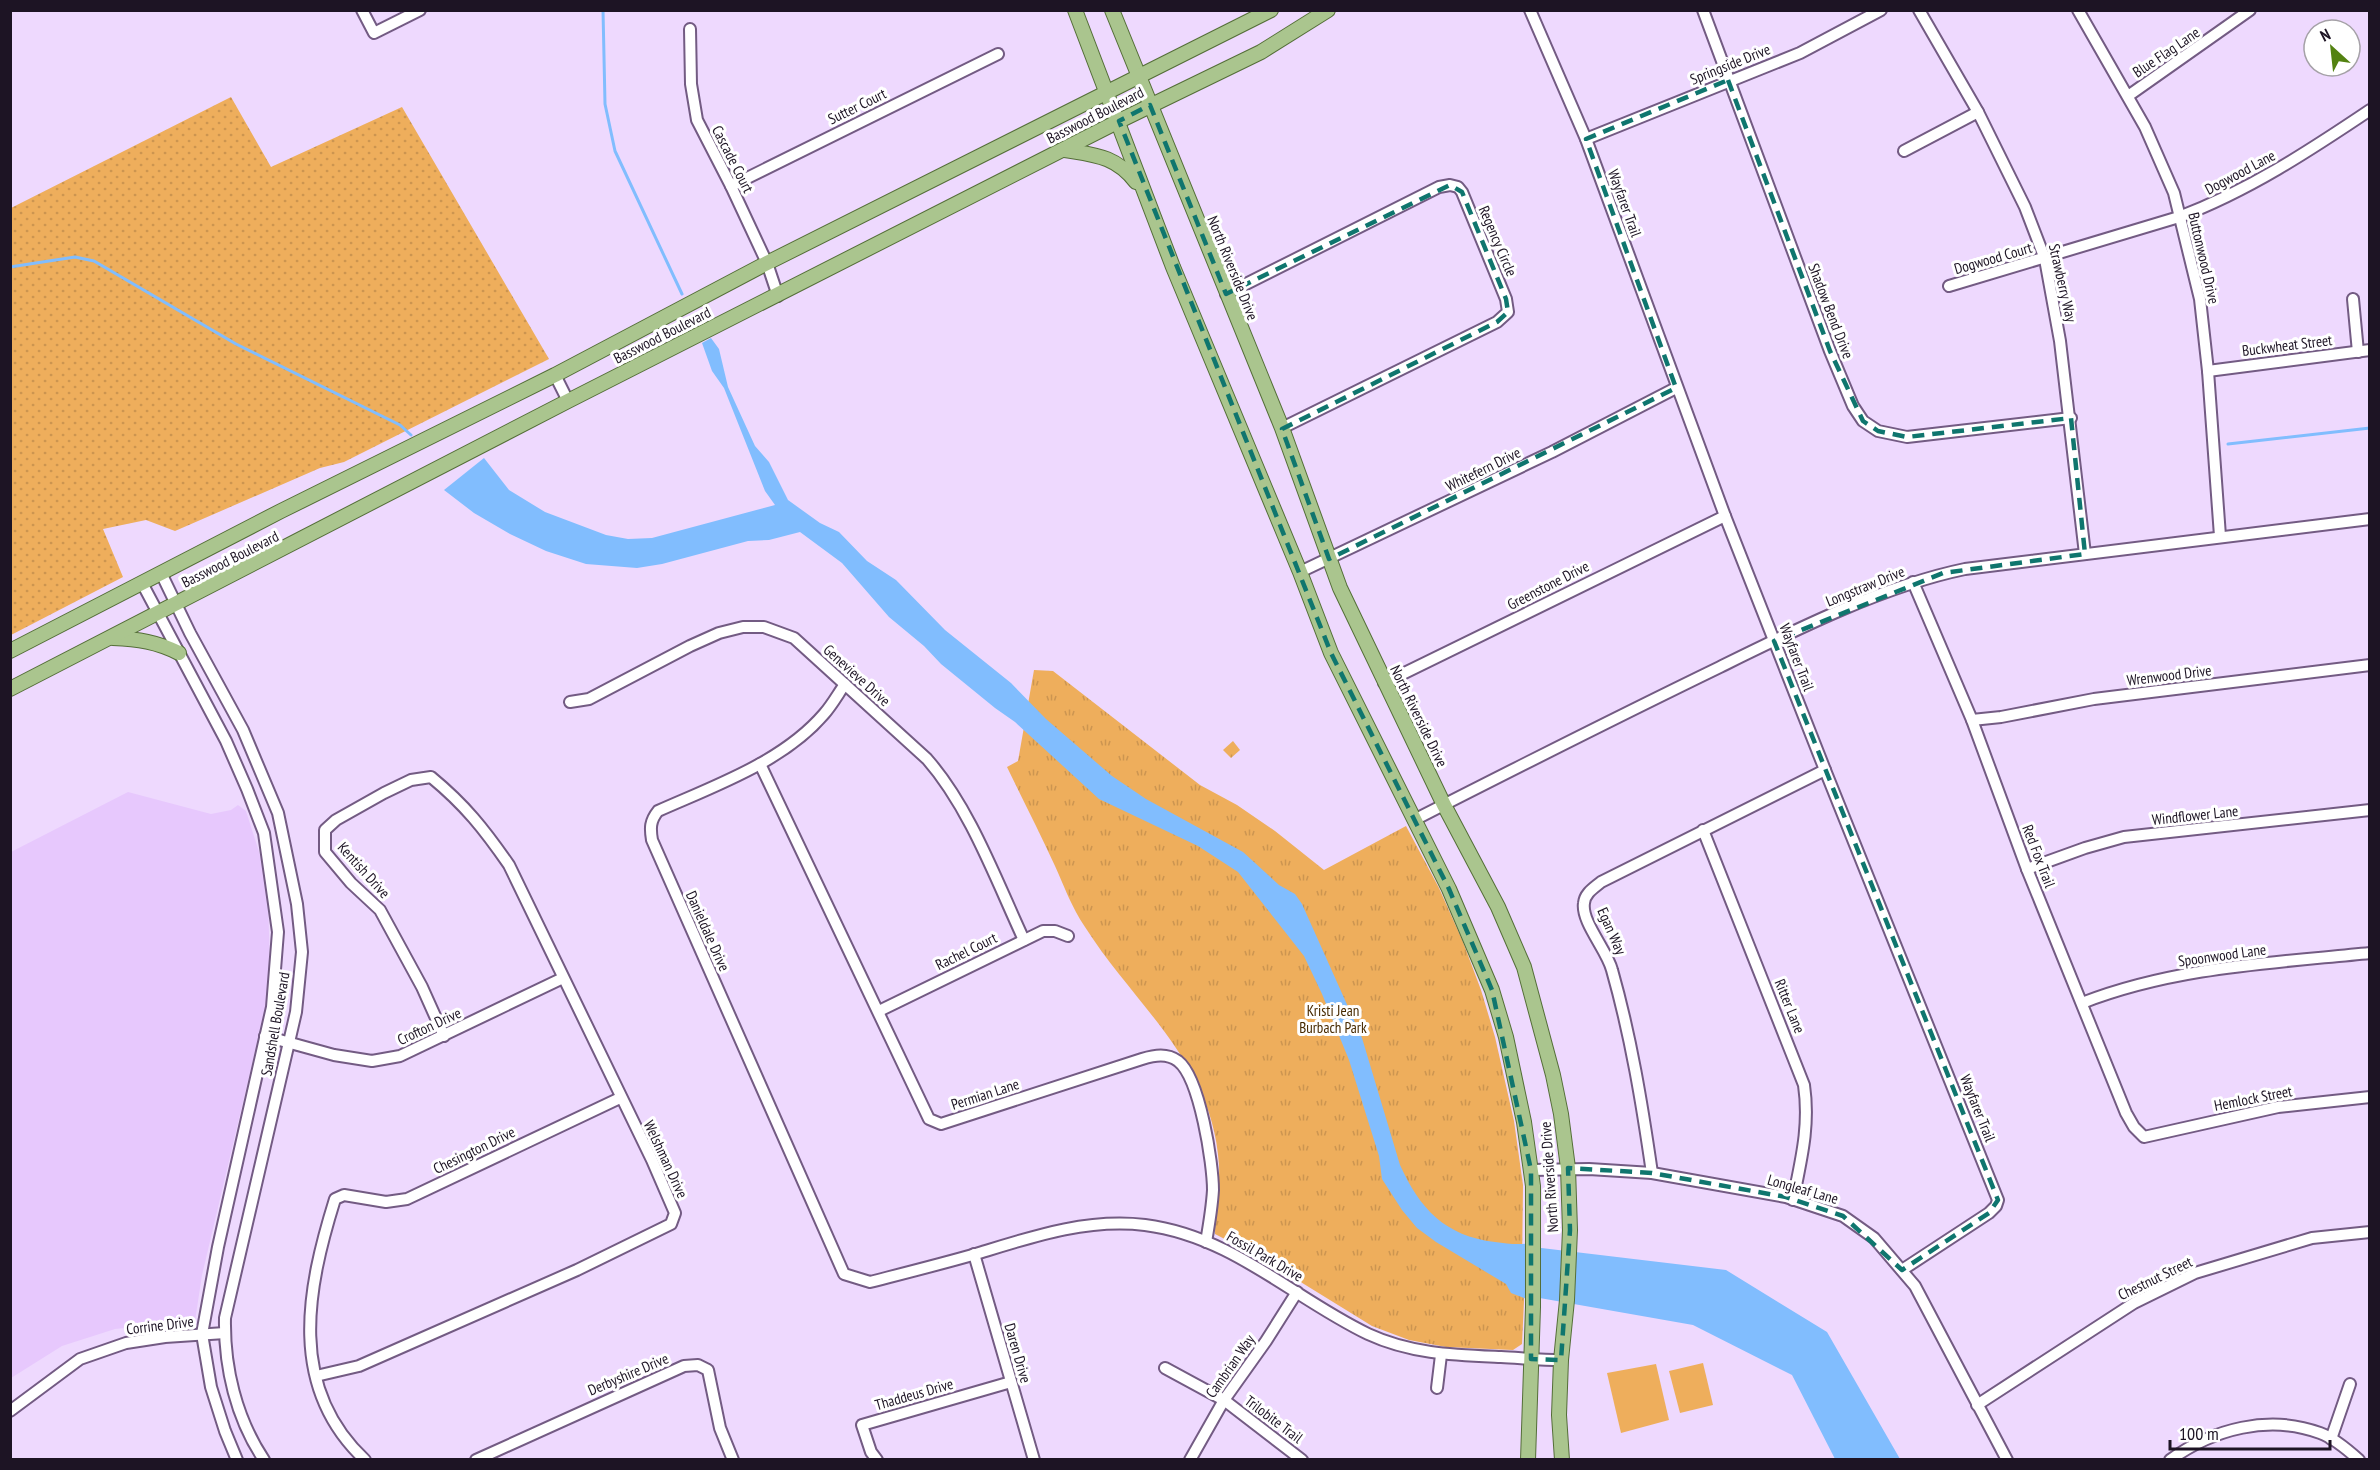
<svg xmlns="http://www.w3.org/2000/svg" width="2380" height="1470" font-family="'PT Sans Narrow',sans-serif">
<style>
.built{fill:#e7c8fd}
.grass{fill:url(#grass-dots)}
.park{fill:url(#park-tufts)}
.pitch{fill:#eeae5c}
.water{fill:#81bdfe}
.lines{fill:none;stroke-linecap:round;stroke-linejoin:round}
.stream{stroke:#81bdfe;stroke-width:3}
.minor-casing{stroke:#735b83;stroke-width:14}
.major-casing{stroke:#546e38;stroke-width:16}
.minor{stroke:#fff;stroke-width:10}
.major{stroke:#aac58e;stroke-width:14}
.marked{fill:none;stroke:#0f766e;stroke-width:4.5;stroke-dasharray:12 8;stroke-linejoin:round}
.labels{text-anchor:middle;dominant-baseline:central;stroke-width:6;stroke-linejoin:round;paint-order:stroke}
.street-label{font-size:15px;fill:#1d1424;stroke:#fff}
.park-label{font-size:15px;fill:#472a00;stroke:#fff}
</style>
<defs>
<pattern id="grass-dots" width="8" height="8" patternUnits="userSpaceOnUse" patternTransform="scale(1.5)"><rect width="8" height="8" fill="#eeae5c"/><path d="M2 2h.1M6 6h.1" fill="none" stroke="#cc9550" stroke-width="1.8" stroke-linecap="round"/></pattern>
<pattern id="park-tufts" width="24" height="20" patternUnits="userSpaceOnUse" patternTransform="scale(1.5)"><rect width="24" height="20" fill="#eeae5c"/><path d="M3 7l-1-3M5 7V3M7 7l1-3M15 17l-1-3M17 17v-4M19 17l1-3" fill="none" stroke="#cc9550"/></pattern>
</defs>
<rect width="100%" height="100%" fill="#eed9fe"/>
<path class="built" d="M128,792L211,814L231,810L238,805L246,811L260,855L268,896L270,972L266,1005L202,1275L195,1321L115,1329L62,1346L11,1378V852Z"/>
<path class="grass" d="M231,97L271,167L402,107L549,359L344,462L320,468L175,531L146,520L103,529L123,577L11,635V208Z"/>
<g class="park">
<path d="M1034,670L1053,671L1200,785L1237,805L1275,831L1324,870L1406,826L1439,888L1463,942L1481,990L1495,1037L1514,1121L1523,1185L1522,1269L1524,1301L1522,1344L1513,1350L1446,1347L1409,1340L1372,1326L1265,1260L1215,1234C1215,1211 1220,1188 1219,1165C1213,1063 1136,1007 1085,927C1072,908 1064,886 1055,866C1040,833 1023,800 1007,767L1018,761Z"/>
<path d="M1233,741L1240,750L1231,758L1223,750Z"/>
</g>
<g class="pitch">
<path d="M1703,1363L1713,1405L1680,1413L1669,1371Z"/>
<path d="M1656,1364L1669,1420L1621,1433L1607,1373Z"/>
</g>
<path class="water" d="M711,338L719,349L728,387L755,446L769,462L788,500L820,523L839,532L867,561L896,580L945,630L1011,683L1046,719L1112,776L1146,799L1243,852L1279,885L1295,894L1302,904L1362,1038L1400,1165C1420,1209 1445,1236 1495,1242C1508,1244 1520,1245 1532,1243L1533,1247L1726,1270L1827,1332L1900,1459H1835L1792,1375L1693,1325L1534,1297V1302L1511,1293L1506,1284L1436,1242L1417,1228L1402,1210L1382,1179L1379,1156L1349,1060L1322,994L1304,956L1238,872L1198,846L1099,799L1015,722L995,708L941,664L924,646L889,617L842,563L800,532L769,540L748,541L662,564L637,568L586,564L546,551L510,534L474,513L444,490L484,458L509,490L545,512L606,535L628,539L652,538L775,505L765,491L724,388L712,371L702,343Z"/>
<g class="lines">
<g class="stream">
<path d="M603,10L605,104L615,151L682,294"/>
<path d="M10,267L75,257L94,261L236,344L400,425L411,435"/>
<path d="M2228,444L2370,428"/>
</g>
<g class="minor-casing">
<g id="minor">
<path d="M362,10L374,33L420,10"/>
<path d="M1530,10L1586,139L1725,516L1825,770L1998,1200L1996,1206L1989,1213L1902,1270"/>
<path d="M1703,10L1830,351L1853,406L1863,421L1878,431L1907,437L2071,418"/>
<path d="M1919,10L1978,112L2025,207L2045,259L2060,341L2085,554"/>
<path d="M2078,10L2145,127L2174,193L2200,299L2208,371L2220,536"/>
<path d="M690,29L691,84L697,120L731,186L767,263L778,296"/>
<path d="M2128,96L2250,10"/>
<path d="M1586,139L1800,53L1881,10"/>
<path d="M1904,151L1978,112"/>
<path d="M731,186L998,54"/>
<path d="M1949,286L2179,217C2248,191 2309,151 2370,110"/>
<path d="M1226,294L1439,187L1450,185L1458,187L1462,192L1506,299L1508,312L1497,322L1282,428"/>
<path d="M2353,299L2358,352"/>
<path d="M2208,371L2370,350"/>
<path d="M555,375L568,401"/>
<path d="M1300,572L1552,452L1676,388"/>
<path d="M161,573L190,633L243,730L278,813L297,904L302,952L296,1012L225,1318C224,1367 236,1418 264,1460"/>
<path d="M1913,582L1972,720L2027,869L2126,1113L2134,1127L2144,1137L2278,1107L2370,1097"/>
<path d="M142,583L226,741L247,789L264,833L278,932L272,1007L218,1247L202,1334L211,1387L225,1431L237,1460"/>
<path d="M1384,683L1725,516"/>
<path d="M845,684C838,694 832,705 824,714C783,762 714,786 658,811C650,821 650,828 652,840L844,1274L870,1282C905,1273 941,1264 976,1254C1031,1237 1086,1218 1145,1225C1232,1236 1293,1298 1368,1334C1411,1354 1455,1355 1501,1357C1521,1358 1541,1360 1561,1360"/>
<path d="M570,702L589,699L690,646L719,633L743,627H764L794,638L927,759C970,808 996,880 1024,940"/>
<path d="M1972,720L2001,717L2094,699L2370,665"/>
<path d="M760,764L929,1119L941,1124L1142,1059C1155,1055 1167,1053 1178,1061C1200,1078 1213,1164 1213,1190C1212,1207 1209,1225 1206,1242"/>
<path d="M1414,820C1516,768 1617,717 1720,667C1795,630 1883,586 1965,569L2370,519"/>
<path d="M1703,830L1804,1085C1810,1126 1801,1160 1793,1200"/>
<path d="M2027,869L2085,848L2124,837L2370,810"/>
<path d="M2082,1003C2174,967 2272,963 2370,953"/>
<path d="M879,1011L1043,931H1055L1068,936"/>
<path d="M265,1036L334,1055L372,1061L400,1056L563,978"/>
<path d="M1531,1170L1589,1169L1652,1173L1786,1197L1843,1216L1874,1238L1915,1286L2007,1460"/>
<path d="M1652,1173C1642,1104 1631,1037 1612,970C1607,950 1581,922 1584,903C1585,893 1594,888 1601,882L1825,770"/>
<path d="M974,1254L1034,1460"/>
<path d="M1165,1368L1224,1400L1302,1460"/>
<path d="M316,1376L359,1366L577,1270L671,1224L675,1213L652,1160L509,865C484,829 465,805 431,777L411,780L384,793L336,820L325,830V852L351,883L380,910L422,987L444,1036"/>
<path d="M1437,1388L1441,1355"/>
<path d="M1977,1405L2134,1303L2195,1273L2312,1238L2370,1232"/>
<path d="M10,1411L80,1359L126,1343L165,1337L225,1333"/>
<path d="M2331,1439L2350,1384"/>
<path d="M365,1460C287,1387 307,1289 335,1199L344,1195L386,1202L407,1199L620,1098"/>
<path d="M476,1460L684,1366L698,1365L708,1370L720,1428L733,1460"/>
<path d="M877,1460L871,1452L862,1425L1011,1382"/>
<path d="M1190,1460L1224,1400L1266,1341L1297,1292"/>
<path d="M2170,1460C2213,1429 2269,1414 2320,1433C2334,1438 2348,1450 2359,1460"/>
</g>
</g>
<g class="major-casing">
<g id="major">
<path d="M1075,10L1173,267L1300,572L1331,653L1449,889L1492,990L1506,1037L1524,1122L1533,1186V1307L1528,1460"/>
<path d="M1112,10L1282,428L1340,588L1444,805L1498,907L1524,967L1553,1075L1561,1114L1568,1168L1570,1230L1567,1300L1561,1360L1559,1415L1562,1460"/>
<path d="M1065,150C1095,155 1116,156 1136,182"/>
<path d="M113,638C138,639 157,642 179,653"/>
<path d="M10,651L281,511L555,375L767,263L1271,10"/>
<path d="M10,689L568,401L1119,121L1261,52L1328,10"/>
</g>
</g>
<use href="#minor" class="minor"/>
<use href="#major" class="major"/>
</g>
<path class="marked" d="M1728,80L1830,351L1863,421L1878,431L1907,437L2071,418L2085,554L1943,573L1774,641L1998,1200L1989,1213L1902,1270L1843,1216L1786,1197L1652,1173L1568,1168L1570,1230L1561,1360L1531,1359V1170L1492,990L1449,889L1331,653L1119,121L1150,105L1226,294L1450,185L1462,192L1506,299L1508,312L1497,322L1282,429L1329,559L1676,388L1586,139Z"/>
<g class="labels">
<g class="street-label">
<text transform="translate(2166 52) rotate(-34)">Blue Flag Lane</text>
<text transform="translate(1730 64) rotate(-22)">Springside Drive</text>
<text transform="translate(857 106) rotate(-26)">Sutter Court</text>
<text transform="translate(1095 115) rotate(-27)">Basswood Boulevard</text>
<text transform="translate(733 159) rotate(63)">Cascade Court</text>
<text transform="translate(2240 172) rotate(-28)">Dogwood Lane</text>
<text transform="translate(1625 203) rotate(70)">Wayfarer Trail</text>
<text transform="translate(1498 241) rotate(67)">Regency Circle</text>
<text transform="translate(1993 258) rotate(-16)">Dogwood Court</text>
<text transform="translate(2204 258) rotate(77)">Buttonwood Drive</text>
<text transform="translate(1233 268) rotate(68)">North Riverside Drive</text>
<text transform="translate(2063 283) rotate(77)">Strawberry Way</text>
<text transform="translate(1831 311) rotate(69)">Shadow Bend Drive</text>
<text transform="translate(662 335) rotate(-27)">Basswood Boulevard</text>
<text transform="translate(2287 345) rotate(-7)">Buckwheat Street</text>
<text transform="translate(1483 469) rotate(-26)">Whitefern Drive</text>
<text transform="translate(230 559) rotate(-27)">Basswood Boulevard</text>
<text transform="translate(1548 585) rotate(-27)">Greenstone Drive</text>
<text transform="translate(1865 586) rotate(-22)">Longstraw Drive</text>
<text transform="translate(1797 657) rotate(69)">Wayfarer Trail</text>
<text transform="translate(857 675) rotate(42)">Genevieve Drive</text>
<text transform="translate(2169 675) rotate(-7)">Wrenwood Drive</text>
<text transform="translate(1419 716) rotate(64)">North Riverside Drive</text>
<text transform="translate(2195 815) rotate(-6)">Windflower Lane</text>
<text transform="translate(2039 856) rotate(69)">Red Fox Trail</text>
<text transform="translate(364 870) rotate(48)">Kentish Drive</text>
<text transform="translate(708 931) rotate(66)">Danieldale Drive</text>
<text transform="translate(1612 931) rotate(66)">Egan Way</text>
<text transform="translate(966 951) rotate(-26)">Rachel Court</text>
<text transform="translate(2222 955) rotate(-8)">Spoonwood Lane</text>
<text transform="translate(1790 1006) rotate(68)">Ritter Lane</text>
<text transform="translate(275 1024) rotate(-80)">Sandshell Boulevard</text>
<text transform="translate(429 1026) rotate(-25)">Crofton Drive</text>
<text transform="translate(985 1094) rotate(-18)">Permian Lane</text>
<text transform="translate(2253 1098) rotate(-11)">Hemlock Street</text>
<text transform="translate(1978 1108) rotate(68)">Wayfarer Trail</text>
<text transform="translate(474 1150) rotate(-26)">Chesington Drive</text>
<text transform="translate(666 1159) rotate(65)">Welshman Drive</text>
<text transform="translate(1549 1177) rotate(-94)">North Riverside Drive</text>
<text transform="translate(1803 1189) rotate(16)">Longleaf Lane</text>
<text transform="translate(1265 1256) rotate(30)">Fossil Park Drive</text>
<text transform="translate(2155 1278) rotate(-26)">Chestnut Street</text>
<text transform="translate(160 1325) rotate(-7)">Corrine Drive</text>
<text transform="translate(1018 1353) rotate(74)">Daren Drive</text>
<text transform="translate(1230 1366) rotate(-55)">Cambrian Way</text>
<text transform="translate(628 1374) rotate(-23)">Derbyshire Drive</text>
<text transform="translate(914 1394) rotate(-16)">Thaddeus Drive</text>
<text transform="translate(1274 1419) rotate(37)">Trilobite Trail</text>
</g>
<g class="park-label">
<text x="1333" y="1010">Kristi Jean<tspan x="1333" dy="17">Burbach Park</tspan></text>
</g>
</g>
<rect width="2380" height="1470" fill="none" stroke="#1d1424" stroke-width="24"/>
<g transform="translate(2332 48) rotate(333)"><circle r="28" fill="#ffffff" stroke="#a5a1a7" stroke-width="1.5"/>
<path d="M0-4.5L10 22L0 15L-10 22Z" fill="#538211"/>
<text y="-9" font-size="16" font-weight="bold" text-anchor="middle" fill="#1d1424">N</text>
</g>
<path d="M2170 1440v9h160v-9" fill="none" stroke="#1d1424" stroke-width="3"/>
<text x="2179" y="1440" font-size="18" fill="#1d1424" stroke="#ffffff" stroke-width="4.5" paint-order="stroke">100 m</text>
</svg>
